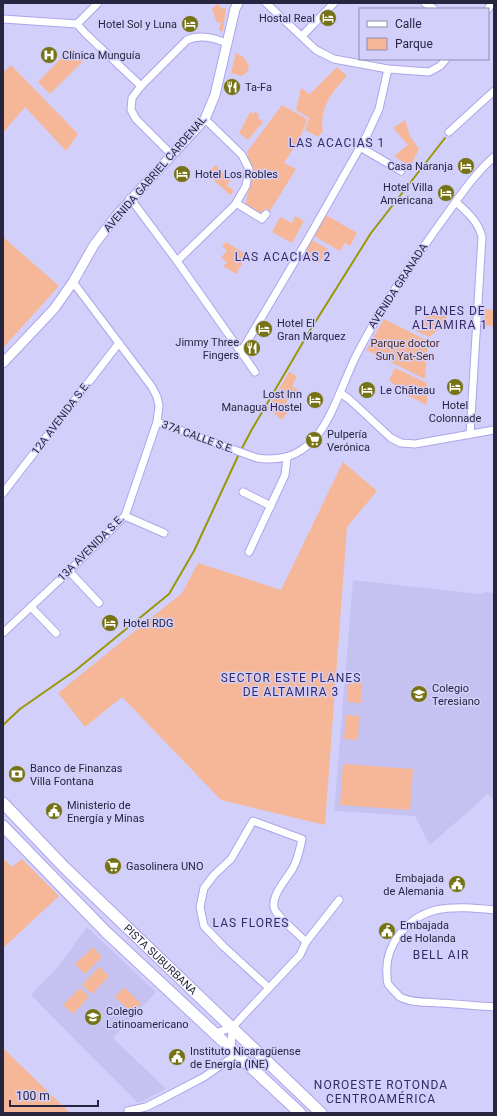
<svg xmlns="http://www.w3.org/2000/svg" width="497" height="1116" font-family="Roboto,sans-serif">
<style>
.built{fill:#c5c2f1}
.green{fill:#f6b798}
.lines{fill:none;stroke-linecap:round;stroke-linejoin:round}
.stream{stroke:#9a9605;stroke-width:2}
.minor-casing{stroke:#aba5ea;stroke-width:9}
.tertiary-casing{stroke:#aba5ea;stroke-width:11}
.primary-casing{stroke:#aba5ea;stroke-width:13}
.minor{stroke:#fff;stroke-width:7}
.tertiary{stroke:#fff;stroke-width:9}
.primary{stroke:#fff;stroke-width:11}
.labels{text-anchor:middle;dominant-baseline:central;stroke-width:3;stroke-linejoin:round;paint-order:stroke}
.poi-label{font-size:11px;fill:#282540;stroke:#d2d0fb;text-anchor:start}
.street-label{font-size:11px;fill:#282540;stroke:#d2d0fb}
.park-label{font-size:11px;fill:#572f19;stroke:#d2d0fb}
.neighbourhood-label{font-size:12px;letter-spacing:1px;fill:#352a65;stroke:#d2d0fb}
</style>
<rect width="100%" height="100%" fill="#d2d0fb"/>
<g class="built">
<path d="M353,580L480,594L485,592L494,593V800L488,794L430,845L415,816L334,811Z"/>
<path d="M87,927L156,992L113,1038L166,1089L138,1103L31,995L58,967Z"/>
</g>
<g class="green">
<path d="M217,4L223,9L226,7L223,31H219L221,22L217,23L212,9Z"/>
<path d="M71,48L84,60L50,94L38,82Z"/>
<path d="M236,53L244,57L249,66L247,72L242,76L231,73Z"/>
<path d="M11,65L78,134L66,151L25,107L3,133V72Z"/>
<path d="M337,67L347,76C332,92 319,108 323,131L318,137L305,130L309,118L296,110L301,88L310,94Z"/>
<path d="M282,105L307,119C303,135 293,149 284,163L296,169L270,211L266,208L261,215L245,205C250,187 252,170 247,152Z"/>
<path d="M255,111L259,115L258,118L263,122L248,140L239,133L250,112L253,114Z"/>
<path d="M405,120L410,136L419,149L410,167L394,156L408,145L393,128Z"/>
<path d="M215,165L231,180L227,185L234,191L230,195L207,174Z"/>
<path d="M326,215L357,233L350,246L345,243L340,251L314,236Z"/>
<path d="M295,216L304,221L292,243L272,232L280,217L292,223Z"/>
<path d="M3,237L59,286L3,348Z"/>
<path d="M310,239L328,249L319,263L309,257L311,254L304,250Z"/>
<path d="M226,242L247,255L236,274L223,266L227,263L221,257L227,251L222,246Z"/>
<path d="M484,309L494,310V326L483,325Z"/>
<path d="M430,312H446L447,323L429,337L416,331Z"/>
<path d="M384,319L428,341L425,379L366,350Z"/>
<path d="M395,368L427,383V405L406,395L389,380Z"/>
<path d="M289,372L297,376L292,386L300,391L296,399L292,396L286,402L290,407L286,411L287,413L282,420L268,408Z"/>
<path d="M343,462L377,491L347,527L325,825L221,800L122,697L85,727L58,693L182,593L198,563L281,590Z"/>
<path d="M349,678L362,679L361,703L347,702Z"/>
<path d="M346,715L359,716L358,740L344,739Z"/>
<path d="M343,764L413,769L410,810L340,805Z"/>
<path d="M3,858L12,867L22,859L59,896L3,948Z"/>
<path d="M93,947L102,957L85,974L75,964Z"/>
<path d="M99,967L109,976L92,994L82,985Z"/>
<path d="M124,987L141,1004L132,1013L115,997Z"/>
<path d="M80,988L89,997L73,1014L63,1005Z"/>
<path d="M3,1048L70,1113H3Z"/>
</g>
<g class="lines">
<g class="stream">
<path d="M241,450L251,431L309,332L371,233L445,138"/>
<path d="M3,725L20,709L76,670L169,594L194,551L239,454"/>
</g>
<g class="minor-casing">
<g id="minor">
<path d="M266,3L316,50L334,59L388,69L429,72L440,66L446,59"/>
<path d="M425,3L434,9"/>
<path d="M488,9L492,3"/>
<path d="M3,19L77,24L86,34L141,86"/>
<path d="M77,24L98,3"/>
<path d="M302,36L334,3"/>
<path d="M449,132L494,91"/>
<path d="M360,147L401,171"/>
<path d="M172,155L136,119L131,110L132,98L141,86L187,40C200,34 214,38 227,43"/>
<path d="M130,198L177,261L255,372"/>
<path d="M456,202C467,212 478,221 482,237L470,434"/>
<path d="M236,203L262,219L266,214"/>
<path d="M177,261L235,205L246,186L249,169L242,155L205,119"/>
<path d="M241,352L305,244L367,135L379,109L388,69"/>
<path d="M340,393L349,399L391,438L401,443L415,444L494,430"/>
<path d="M157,422L257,458C280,461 298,457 314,439C332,420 344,380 356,356C380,309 409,267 439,225C456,202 472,176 494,157"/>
<path d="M243,492L271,506"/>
<path d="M3,493L119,343"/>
<path d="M125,516L164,533"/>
<path d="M249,552L285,475L287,458"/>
<path d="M69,571L99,603"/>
<path d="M31,607L56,633"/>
<path d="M3,633L69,571L125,516L157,422L159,406L157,397L152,387L73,282"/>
<path d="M494,910C475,908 455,906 436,910C408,917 384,945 387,975C387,977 387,981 388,984C390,987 397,994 400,997C411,1003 427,1002 439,1003C458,1004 476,1006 494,1007"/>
<path d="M269,988L223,946L204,926L200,907L204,888L214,875L231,859L253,821L302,839C300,849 298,859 293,868C287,879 267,899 276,912C284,922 297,933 306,942"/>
<path d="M214,1033L232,1028L241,1018L300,955L306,942L339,900"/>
<path d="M231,1049L232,1028"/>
<path d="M128,1111L146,1107L164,1098L204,1077L237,1054"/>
</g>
</g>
<g class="tertiary-casing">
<path id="tertiary" d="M3,363L54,309L73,282L94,245L116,216L205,119L215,95L235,9L238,3"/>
</g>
<g class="primary-casing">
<g id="primary">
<path id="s1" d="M3,803L64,867L321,1113"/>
<path d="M3,826L106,932L300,1113"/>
</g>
</g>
<use href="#minor" class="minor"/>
<use href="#tertiary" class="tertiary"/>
<use href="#primary" class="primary"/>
</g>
<defs>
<g id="hotel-disc" transform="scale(0.9)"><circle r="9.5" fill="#767317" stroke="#d2d0fb"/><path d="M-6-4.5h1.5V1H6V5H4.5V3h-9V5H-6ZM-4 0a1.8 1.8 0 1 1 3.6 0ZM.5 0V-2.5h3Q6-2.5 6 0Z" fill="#fff"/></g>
<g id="hospital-disc" transform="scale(0.9)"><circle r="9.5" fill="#767317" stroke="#d2d0fb"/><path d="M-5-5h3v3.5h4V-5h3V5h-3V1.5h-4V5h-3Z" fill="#fff"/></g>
<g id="restaurant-disc" transform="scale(0.9)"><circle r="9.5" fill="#767317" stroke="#d2d0fb"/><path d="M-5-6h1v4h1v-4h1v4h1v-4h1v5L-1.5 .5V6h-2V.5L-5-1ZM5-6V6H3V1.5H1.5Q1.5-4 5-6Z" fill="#fff"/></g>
<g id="supermarket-disc" transform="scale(0.9)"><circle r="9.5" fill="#767317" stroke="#d2d0fb"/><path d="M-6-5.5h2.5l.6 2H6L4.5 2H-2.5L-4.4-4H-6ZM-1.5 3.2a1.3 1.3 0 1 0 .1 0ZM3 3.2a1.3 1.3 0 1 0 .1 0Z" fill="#fff"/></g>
<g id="school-disc" transform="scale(0.9)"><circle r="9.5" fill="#767317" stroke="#d2d0fb"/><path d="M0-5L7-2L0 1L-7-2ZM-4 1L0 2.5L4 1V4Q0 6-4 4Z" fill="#fff"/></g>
<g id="bank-disc" transform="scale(0.9)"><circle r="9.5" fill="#767317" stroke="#d2d0fb"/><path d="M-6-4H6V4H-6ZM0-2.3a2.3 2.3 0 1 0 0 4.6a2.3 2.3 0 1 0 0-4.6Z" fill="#fff"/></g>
<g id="civic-disc" transform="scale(0.9)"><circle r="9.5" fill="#767317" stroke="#d2d0fb"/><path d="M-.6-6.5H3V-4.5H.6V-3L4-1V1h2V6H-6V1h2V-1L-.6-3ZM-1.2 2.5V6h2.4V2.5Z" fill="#fff"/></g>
</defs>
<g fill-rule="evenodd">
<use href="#hotel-disc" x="328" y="18"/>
<use href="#hotel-disc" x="190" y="24"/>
<use href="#hospital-disc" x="49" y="55"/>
<use href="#restaurant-disc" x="232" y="87"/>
<use href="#hotel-disc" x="466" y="166"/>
<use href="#hotel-disc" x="182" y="174"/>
<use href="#hotel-disc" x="446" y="193"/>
<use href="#hotel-disc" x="264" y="329"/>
<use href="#restaurant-disc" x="252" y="348"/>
<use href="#hotel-disc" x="455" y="387"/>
<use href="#hotel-disc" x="367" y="390"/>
<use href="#hotel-disc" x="315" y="400"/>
<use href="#supermarket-disc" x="314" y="440"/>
<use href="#hotel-disc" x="110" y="623"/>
<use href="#school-disc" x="419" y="694"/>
<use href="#bank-disc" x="17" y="774"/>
<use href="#civic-disc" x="54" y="811"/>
<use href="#supermarket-disc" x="113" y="866"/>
<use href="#civic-disc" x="457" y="884"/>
<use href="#civic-disc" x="387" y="931"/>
<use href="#school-disc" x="93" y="1017"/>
<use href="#civic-disc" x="177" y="1057"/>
</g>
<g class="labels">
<g class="poi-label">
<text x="315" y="18" text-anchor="end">Hostal Real</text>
<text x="177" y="24" text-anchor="end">Hotel Sol y Luna</text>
<text x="62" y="55">Clínica Munguía</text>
<text x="245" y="87">Ta-Fa</text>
<text x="453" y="166" text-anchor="end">Casa Naranja</text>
<text x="195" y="174">Hotel Los Robles</text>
<text x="433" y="187" text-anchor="end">Hotel Villa<tspan x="433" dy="13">Americana</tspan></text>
<text x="277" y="323">Hotel El<tspan x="277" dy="13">Gran Marquez</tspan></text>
<text x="239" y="342" text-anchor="end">Jimmy Three<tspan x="239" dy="13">Fingers</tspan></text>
<text x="380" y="390">Le Chãteau</text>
<text x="302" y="394" text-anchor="end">Lost Inn<tspan x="302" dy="13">Managua Hostel</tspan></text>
<text x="455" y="405" text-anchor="middle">Hotel<tspan x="455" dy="13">Colonnade</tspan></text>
<text x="327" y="434">Pulpería<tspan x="327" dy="13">Verónica</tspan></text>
<text x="123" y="623">Hotel RDG</text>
<text x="432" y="688">Colegio<tspan x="432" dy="13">Teresiano</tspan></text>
<text x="30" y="768">Banco de Finanzas<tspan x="30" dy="13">Villa Fontana</tspan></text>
<text x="67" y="805">Ministerio de<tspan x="67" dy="13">Energía y Minas</tspan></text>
<text x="126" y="866">Gasolinera UNO</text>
<text x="444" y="878" text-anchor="end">Embajada<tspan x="444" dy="13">de Alemania</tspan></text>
<text x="400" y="925">Embajada<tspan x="400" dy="13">de Holanda</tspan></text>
<text x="106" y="1011">Colegio<tspan x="106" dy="13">Latinoamericano</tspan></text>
<text x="190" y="1051">Instituto Nicaragüense<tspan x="190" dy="13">de Energía (INE)</tspan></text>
</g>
<g class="street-label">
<text transform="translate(155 174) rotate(-49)">AVENIDA GABRIEL CARDENAL</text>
<text transform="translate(398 286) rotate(-57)">AVENIDA GRANADA</text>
<text transform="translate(61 418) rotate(-53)">12A AVENIDA S.E.</text>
<text transform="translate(198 437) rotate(20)">37A CALLE S.E.</text>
<text transform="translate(91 548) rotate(-45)">13A AVENIDA S.E.</text>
<text stroke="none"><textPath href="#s1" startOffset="222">PISTA SUBURBANA</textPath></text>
</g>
<g class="park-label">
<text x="405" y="343">Parque doctor<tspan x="405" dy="13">Sun Yat-Sen</tspan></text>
</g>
<g class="neighbourhood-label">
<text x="337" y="143">LAS ACACIAS 1</text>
<text x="283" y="257">LAS ACACIAS 2</text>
<text x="450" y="311">PLANES DE<tspan x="450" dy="14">ALTAMIRA 1</tspan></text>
<text x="291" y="678">SECTOR ESTE PLANES<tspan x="291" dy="14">DE ALTAMIRA 3</tspan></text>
<text x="251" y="923">LAS FLORES</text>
<text x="441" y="955">BELL AIR</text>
<text x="381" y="1085">NOROESTE ROTONDA<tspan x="381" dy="14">CENTROAMÉRICA</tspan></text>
</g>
</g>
<rect width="497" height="1116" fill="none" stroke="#282540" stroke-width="8"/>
<rect x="359" y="8" width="130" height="52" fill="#d2d0fb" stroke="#8e8cb0"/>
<rect x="367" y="21" width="20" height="6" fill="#ffffff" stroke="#8e8cb0"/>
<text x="395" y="28" font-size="12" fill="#282540">Calle</text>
<rect x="367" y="38" width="20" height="12" fill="#f6b798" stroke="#8e8cb0"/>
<text x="395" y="48" font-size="12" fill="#282540">Parque</text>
<path d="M10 1100v6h88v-6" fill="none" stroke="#282540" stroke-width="2"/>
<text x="16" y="1100" font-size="12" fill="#282540" stroke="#d2d0fb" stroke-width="3" paint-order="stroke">100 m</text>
</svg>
